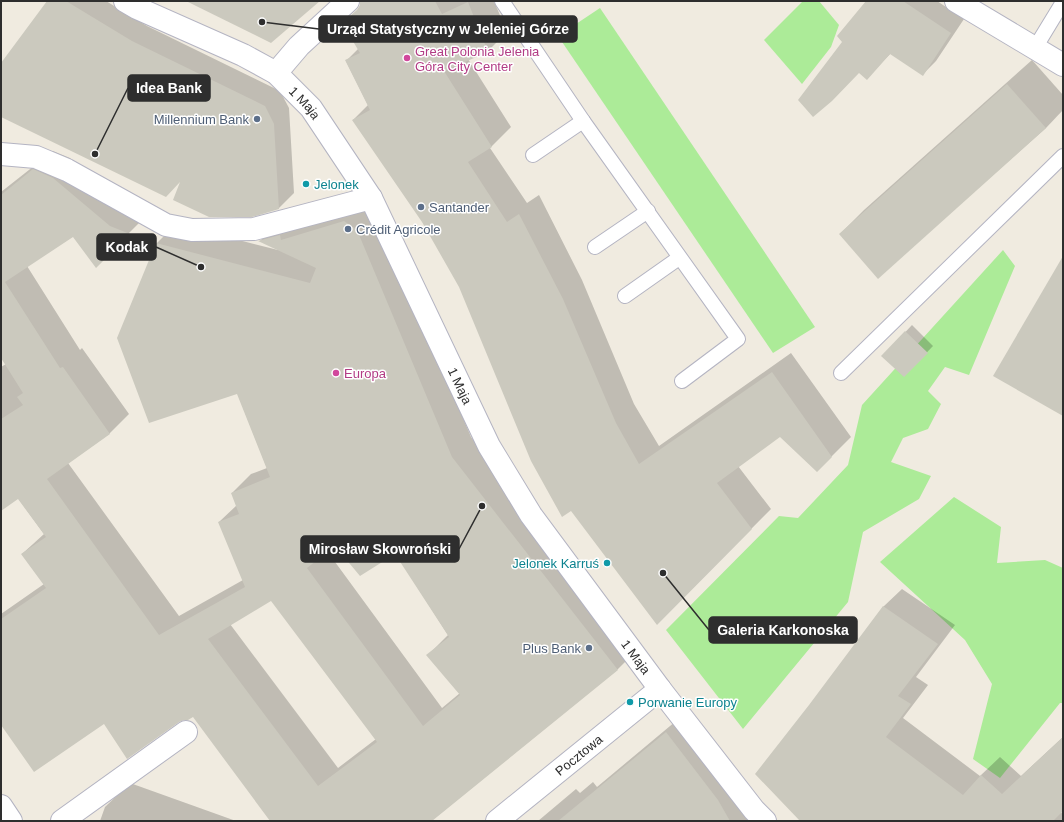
<svg xmlns="http://www.w3.org/2000/svg" width="1064" height="822" font-family="Arial,sans-serif">
<style>
.green{fill:#aceb98}
.shadow{fill:#0003;fill-rule:evenodd}
.building{fill:#cbc9be;fill-rule:evenodd}
.lines{fill:none;stroke-linecap:round;stroke-linejoin:round}
.lane-casing{stroke:#b4b4c2;stroke-width:16}
.street-casing{stroke:#b4b4c2;stroke-width:24}
.lane{stroke:#fff;stroke-width:14}
.street{stroke:#fff;stroke-width:22}
.hotel-dot{fill:#d1479c;stroke:#fff;stroke-width:1.5}
.service-dot{fill:#5c6f8a;stroke:#fff;stroke-width:1.5}
.culture-dot{fill:#0f9aa8;stroke:#fff;stroke-width:1.5}
.labels{text-anchor:middle;dominant-baseline:central;stroke-width:3;stroke-linejoin:round;paint-order:stroke}
.hotel-label{font-size:13px;fill:#b23c85;stroke:#fff;text-anchor:start}
.street-label{font-size:13px;fill:#2e2e2e;stroke:#fff}
.service-label{font-size:13px;fill:#4e5e75;stroke:#fff;text-anchor:end}
.culture-label{font-size:13px;fill:#0d838f;stroke:#fff;text-anchor:start}
.leader{fill:none;stroke:#2e2e2e;stroke-width:1.5}
.callout-dot{fill:#2e2e2e;stroke:#fff;stroke-width:1.5}
.callout{fill:#2e2e2e;stroke:#2e2e2e;stroke-width:1.5}
.callout-label{font-size:14px;text-anchor:middle;font-weight:bold;fill:#fff}
</style>
<rect width="100%" height="100%" fill="#f0ebe0"/>
<g class="green">
<path d="M803,1H819L839,25L831,47L802,84L764,40Z"/>
<path d="M600,8L815,327L773,353L558,36Z"/>
<path d="M1003,250L1015,266L969,375L945,367L928,391L941,404L928,429L903,438L891,462L931,476L919,499L863,532L848,602L743,729L666,630L779,516L798,518L848,465L862,405Z"/>
<path d="M954,497L1001,527L997,563L1045,560L1063,568V703H1060L1000,778L973,759L992,684L965,640L880,562Z"/>
</g>
<g class="shadow">
<path d="M48,1H106L147,26L280,91L289,108L294,193L278,209L183,179L1,116V65Z"/>
<path d="M367,1H494L507,32L488,51L468,59L511,127L490,148L527,203L539,195L582,280L634,404L659,446L791,353L851,437L817,471L780,435L738,466L771,509L657,624L423,222L353,120L368,105L346,61L359,48L344,23Z"/>
<path d="M867,1H937L964,19L936,61L923,74L891,53L867,78L843,42Z"/>
<path d="M1032,60L1063,95V110L1046,128L878,277L840,234L864,210Z"/>
<path d="M53,151L70,158L129,207L148,214L96,266L73,236L27,266L80,350L82,348L129,414L109,434L68,463L179,616L243,580L219,522L237,505L232,493L251,474L267,468L237,392L118,338L157,243L176,224L278,250V249L260,241L278,222L364,202L376,211L471,437L637,650L618,669L431,821H271L193,715L105,723H1V614L44,584L22,554L44,534L18,498L1,509V367L6,364L1,357V192ZM335,545L395,552L448,635L428,655L460,693L442,708L327,551ZM271,599L376,739L338,768L230,624Z"/>
<path d="M912,325L933,346L911,369L883,356Z"/>
<path d="M902,589L955,625L916,677L928,685L903,718L980,776L1000,757L1021,776L1063,737V810L1061,812L1063,815V821H802L810,706L883,607Z"/>
<path d="M688,711L765,821H538L576,789L580,793L593,782L597,787Z"/>
<path d="M130,783L236,821H100L105,807Z"/>
</g>
<g class="building">
<path d="M47,1H66L132,41L265,106L274,124L279,209L252,217H209L173,200L180,182L166,197L1,117V63Z"/>
<path d="M186,1H320L271,43Z"/>
<path d="M360,1H435L442,14L468,2L488,52L444,71L492,147L468,162L507,222L519,214L563,299L616,423L639,464L772,372L832,457L817,472L780,437L717,483L752,529L657,625L571,511L562,517L531,461L459,287L422,222L352,120L370,110L345,60L360,53L342,23L357,10L360,5Z"/>
<path d="M866,1H903L951,33L923,76L890,54L867,80L859,73L832,101L813,117L798,100L842,42L837,36Z"/>
<path d="M1007,84L1046,128L878,279L839,234Z"/>
<path d="M33,169L53,178L110,226L130,234L96,268L73,237L5,282L60,368L63,367L110,434L47,479L159,635L245,587L218,522L239,514L231,493L270,477L237,394L149,423L117,338L156,243L310,283L316,268L258,241L280,235L281,240L344,221L357,230L452,457L618,670L432,821H270L193,717L188,720H184L179,722L127,759L104,724L34,772L1,725V619L46,588L21,554L46,537L18,499L1,511V419L23,405L17,397L23,393L1,358V195ZM335,546L360,576L395,554L449,637L426,655L460,695L423,726L307,568ZM271,601L377,742L318,786L208,639Z"/>
<path d="M1063,256V416L993,376Z"/>
<path d="M905,331L928,353L904,377L881,356Z"/>
<path d="M883,606L938,644L898,696L911,704L886,737L963,795L981,775L1002,794L1063,737V811L1053,821H800L755,774L809,705Z"/>
<path d="M666,732L718,800L730,821H558Z"/>
</g>
<g class="lines">
<g class="lane-casing">
<g id="lane">
<path d="M502,1L583,121L738,339L682,381"/>
<path d="M1035,48L1063,2"/>
<path d="M533,155L583,121"/>
<path d="M595,247L648,211"/>
<path d="M625,296L679,258"/>
<path d="M841,373L1063,156"/>
</g>
</g>
<g class="street-casing">
<g id="street">
<path id="s1" d="M125,1L137,8L243,55L276,73L311,108L371,198L489,446L531,515L660,689L754,810L765,821"/>
<path d="M956,1L1063,65"/>
<path d="M276,73L299,46L348,1"/>
<path d="M1,154L36,157L67,170L166,225L192,230L254,229L371,198"/>
<path d="M1,806L11,821"/>
<path d="M62,821L186,732"/>
<path id="s2" d="M497,821L660,689"/>
</g>
</g>
<use href="#lane" class="lane"/>
<use href="#street" class="street"/>
</g>
<g class="hotel-dot">
<circle cx="407" cy="58" r="4"/>
<circle cx="336" cy="373" r="4"/>
</g>
<g class="service-dot">
<circle cx="257" cy="119" r="4"/>
<circle cx="421" cy="207" r="4"/>
<circle cx="348" cy="229" r="4"/>
<circle cx="589" cy="648" r="4"/>
</g>
<g class="culture-dot">
<circle cx="306" cy="184" r="4"/>
<circle cx="607" cy="563" r="4"/>
<circle cx="630" cy="702" r="4"/>
</g>
<g class="labels">
<g class="hotel-label">
<text x="415" y="51">Great Polonia Jelenia<tspan x="415" dy="15">Góra City Center</tspan></text>
<text x="344" y="373">Europa</text>
</g>
<g class="street-label">
<text stroke="none"><textPath href="#s1" startOffset="209">1 Maja</textPath></text>
<text stroke="none"><textPath href="#s1" startOffset="533">1 Maja</textPath></text>
<text stroke="none"><textPath href="#s1" startOffset="857">1 Maja</textPath></text>
<text stroke="none"><textPath href="#s2" startOffset="105">Pocztowa</textPath></text>
</g>
<g class="service-label">
<text x="249" y="119">Millennium Bank</text>
<text x="429" y="207" text-anchor="start">Santander</text>
<text x="356" y="229" text-anchor="start">Crédit Agricole</text>
<text x="581" y="648">Plus Bank</text>
</g>
<g class="culture-label">
<text x="314" y="184">Jelonek</text>
<text x="599" y="563" text-anchor="end">Jelonek Karruś</text>
<text x="638" y="702">Porwanie Europy</text>
</g>
</g>
<path class="leader" d="M262 22L319 29M95 154L128 88M201 267L156 247M482 506L459 549M663 573L709 630"/>
<g class="callout-dot">
<circle cx="262" cy="22" r="4"/>
<circle cx="95" cy="154" r="4"/>
<circle cx="201" cy="267" r="4"/>
<circle cx="482" cy="506" r="4"/>
<circle cx="663" cy="573" r="4"/>
</g>
<g class="callout">
<rect x="319" y="16" width="258" height="26" rx="4"/>
<rect x="128" y="75" width="82" height="26" rx="4"/>
<rect x="97" y="234" width="59" height="26" rx="4"/>
<rect x="301" y="536" width="158" height="26" rx="4"/>
<rect x="709" y="617" width="148" height="26" rx="4"/>
</g>
<g class="callout-label">
<text x="448" y="34">Urząd Statystyczny w Jeleniej Górze</text>
<text x="169" y="93">Idea Bank</text>
<text x="127" y="252">Kodak</text>
<text x="380" y="554">Mirosław Skowroński</text>
<text x="783" y="635">Galeria Karkonoska</text>
</g>
<rect width="1064" height="822" fill="none" stroke="#2e2e2e" stroke-width="4"/>
</svg>
